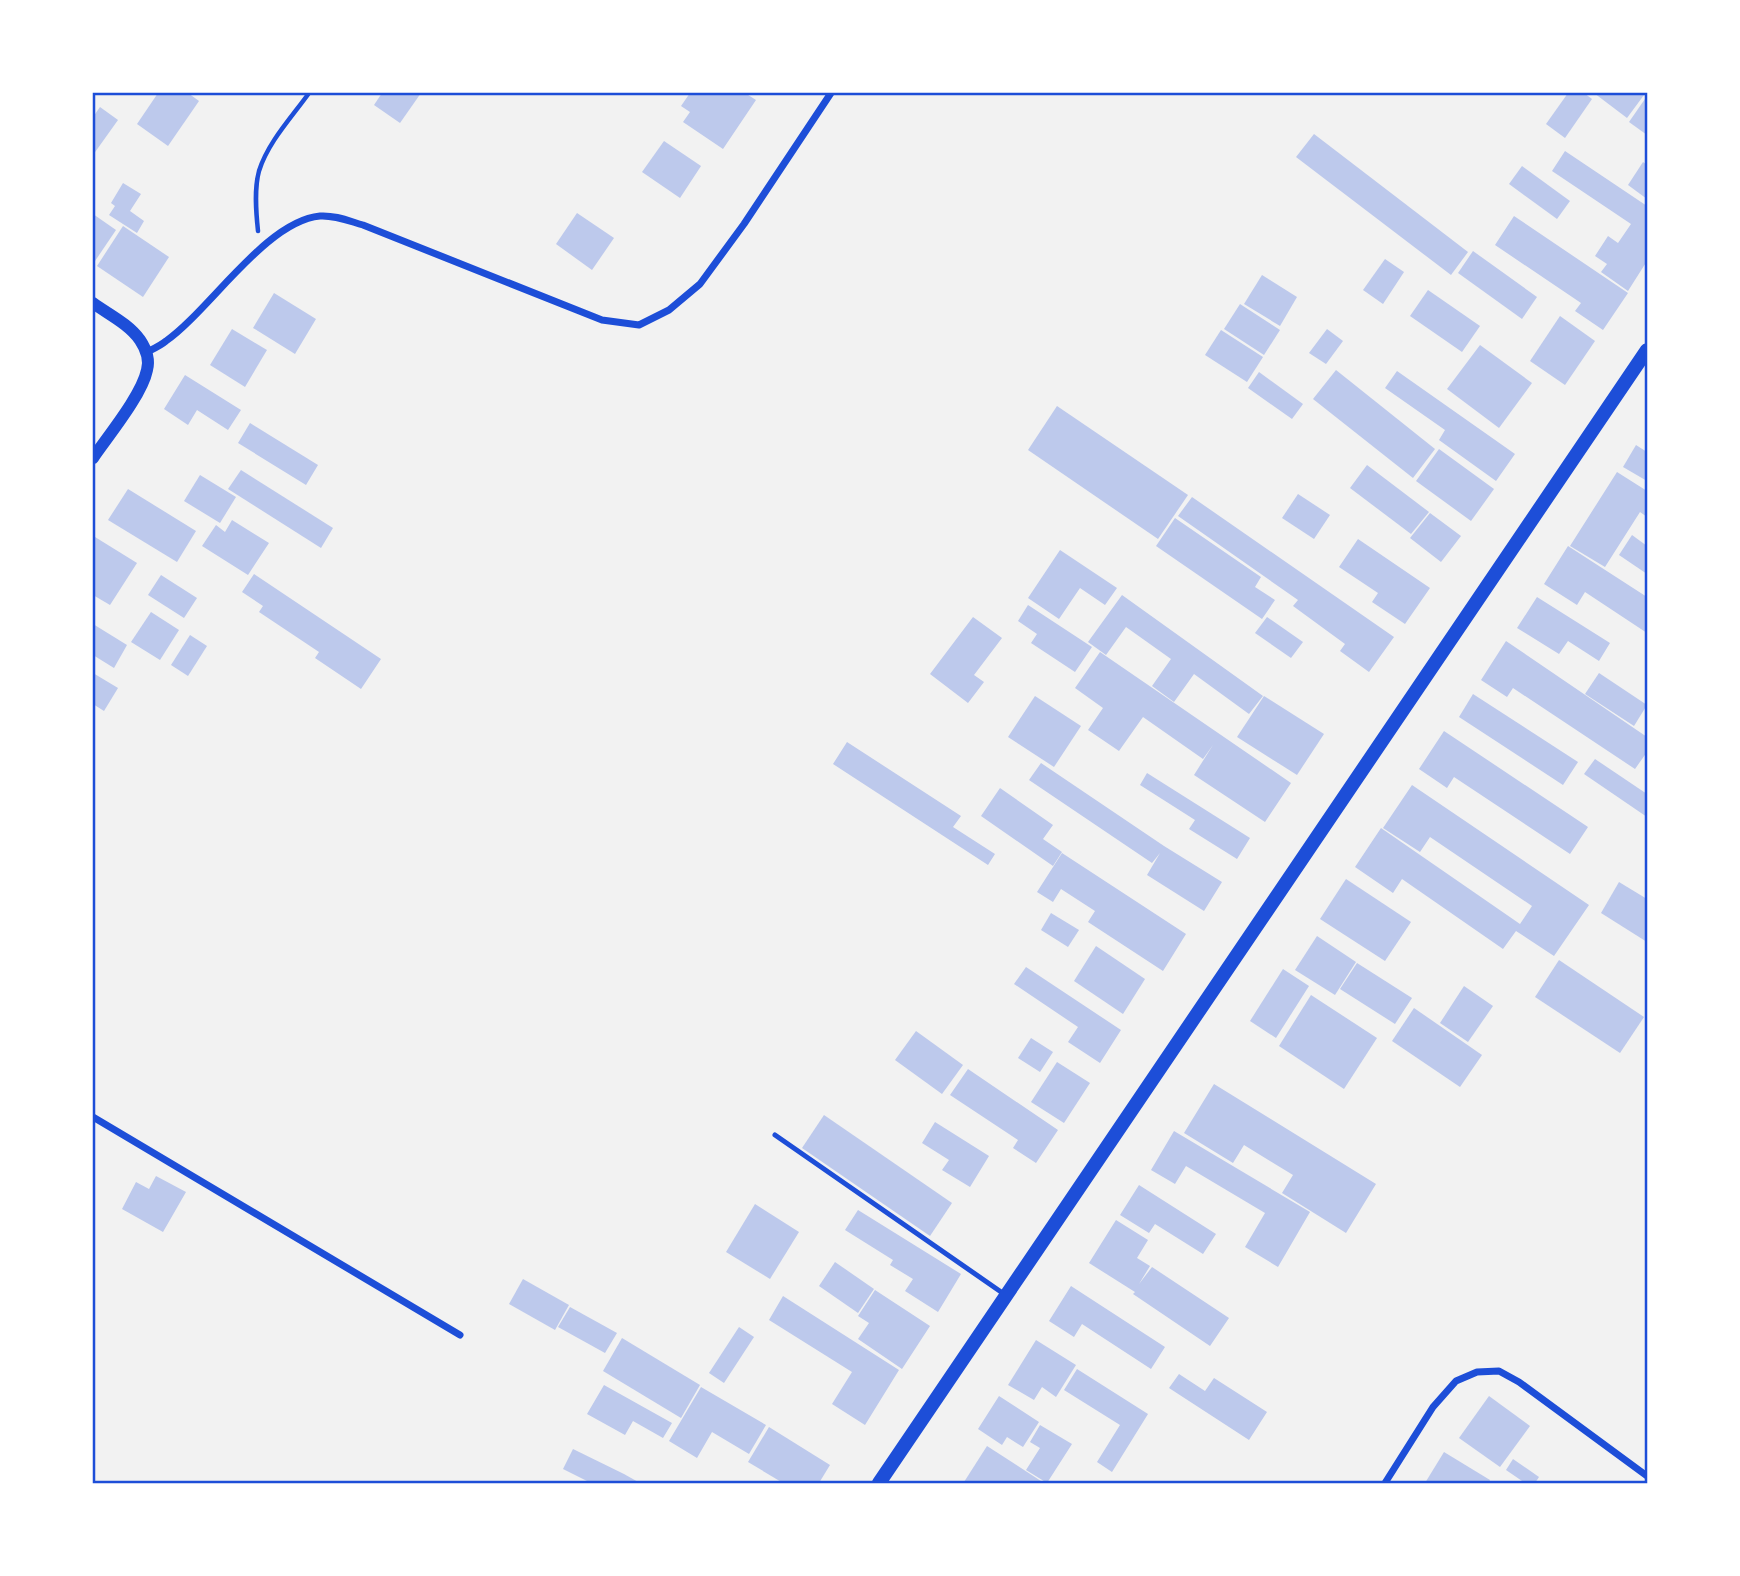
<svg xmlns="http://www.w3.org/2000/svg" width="1740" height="1576" font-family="'Work Sans',sans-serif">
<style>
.building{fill:#bdc9ec}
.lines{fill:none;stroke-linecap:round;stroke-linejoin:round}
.path{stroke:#1d4ed8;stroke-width:4.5}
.service{stroke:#1d4ed8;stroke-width:5}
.minor{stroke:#1d4ed8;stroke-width:7}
.tertiary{stroke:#1d4ed8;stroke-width:12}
.secondary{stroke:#1d4ed8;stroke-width:14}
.neatline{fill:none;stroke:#1d4ed8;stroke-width:2.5}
</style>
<rect width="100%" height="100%" fill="#f2f2f2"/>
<g class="building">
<path d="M158,93H188L199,101L168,146L137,124Z"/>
<path d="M382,93H421L400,123L374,105Z"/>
<path d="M690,93H745L756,100L723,149L683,122L690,112L681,106Z"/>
<path d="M1568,93H1584L1592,99L1565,138L1546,124Z"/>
<path d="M1594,93H1641L1644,95L1627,118Z"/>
<path d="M1647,96V135L1629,122Z"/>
<path d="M100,107L118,120L93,155V117Z"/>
<path d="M1314,134L1468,252L1451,275L1296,157Z"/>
<path d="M664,141L701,166L680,198L642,172Z"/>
<path d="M1565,151L1647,206V261L1628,291L1601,272L1607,264L1595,256L1608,236L1618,243L1631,224L1552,171Z"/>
<path d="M1643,162L1647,165V199L1628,185Z"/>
<path d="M1522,166L1570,201L1557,219L1509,184Z"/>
<path d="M123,183L141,194L130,211L144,221L137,233L109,215L115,206L111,203Z"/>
<path d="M577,213L614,238L592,270L556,244Z"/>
<path d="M93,214L116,230L93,264Z"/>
<path d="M1514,216L1628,293L1603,330L1575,311L1581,303L1495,245Z"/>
<path d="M123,226L169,257L143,297L97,266Z"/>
<path d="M1473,251L1537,297L1522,319L1458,273Z"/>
<path d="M1385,259L1404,272L1383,304L1363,290Z"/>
<path d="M1262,275L1297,297L1280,326L1244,304Z"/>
<path d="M1428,290L1480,326L1462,352L1410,316Z"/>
<path d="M274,293L316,319L295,354L253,328Z"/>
<path d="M1240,304L1280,330L1264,355L1224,329Z"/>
<path d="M1560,316L1595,341L1565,385L1530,361Z"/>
<path d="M232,329L267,350L245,387L210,365Z"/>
<path d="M1327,329L1343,341L1326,364L1309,353Z"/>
<path d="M1221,330L1263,357L1247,382L1205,355Z"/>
<path d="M1480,345L1532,383L1499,428L1447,389Z"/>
<path d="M1336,370L1435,449L1413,478L1313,399Z"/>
<path d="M1397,371L1515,454L1496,481L1439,440L1445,430L1385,388Z"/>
<path d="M1259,372L1303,404L1292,419L1248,388Z"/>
<path d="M185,375L241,410L228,430L197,410L188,425L164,409Z"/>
<path d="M1057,406L1188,495L1158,539L1028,450Z"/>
<path d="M250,423L318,465L306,485L238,443Z"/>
<path d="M1636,445L1647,452V481L1623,467Z"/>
<path d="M1439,449L1494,489L1471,521L1416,481Z"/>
<path d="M1367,465L1429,512L1411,534L1350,488Z"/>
<path d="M241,470L333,528L321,548L228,489Z"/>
<path d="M1617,472L1647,491V517L1640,512L1605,567L1570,546Z"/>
<path d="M200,475L236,497L220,523L184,501Z"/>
<path d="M128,489L196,531L177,562L108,520Z"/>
<path d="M1298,494L1330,515L1314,539L1282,518Z"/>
<path d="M1192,497L1394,637L1369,672L1340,651L1345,644L1293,606L1298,600L1178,516Z"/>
<path d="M1430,513L1461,536L1441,562L1410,538Z"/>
<path d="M1175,518L1261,577L1255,587L1275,600L1262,619L1156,546Z"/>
<path d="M232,520L269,543L248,575L202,546L216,525L225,532Z"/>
<path d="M1632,535L1647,546V574L1619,555Z"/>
<path d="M95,537L137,563L110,605L93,595V540Z"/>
<path d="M1358,539L1430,588L1405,624L1372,602L1378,593L1339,567Z"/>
<path d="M1568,546L1647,597V633L1585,592L1577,605L1544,584Z"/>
<path d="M1060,550L1117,588L1105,605L1080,588L1059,619L1028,598Z"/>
<path d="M254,574L381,659L361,689L315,658L319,652L259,612L263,606L242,592Z"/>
<path d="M161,575L197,598L184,618L148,595Z"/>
<path d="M1122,595L1263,696L1249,714L1194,674L1174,702L1152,686L1171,659L1126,627L1106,655L1088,642Z"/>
<path d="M1537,597L1610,643L1599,661L1568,641L1559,654L1517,628Z"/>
<path d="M1028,605L1092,647L1075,672L1031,643L1037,634L1018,621Z"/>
<path d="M151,612L179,630L160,660L131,642Z"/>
<path d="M973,617L1002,638L974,675L984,682L968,703L930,674Z"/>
<path d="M1267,617L1303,642L1291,658L1255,633Z"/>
<path d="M93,624L127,645L114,668L93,655Z"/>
<path d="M190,635L207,646L188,676L171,665Z"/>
<path d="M1506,641L1647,737V752L1635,769L1513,688L1507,697L1481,680Z"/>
<path d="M1100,652L1291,783L1265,822L1194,775L1213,745L1203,759L1143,717L1119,751L1088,730L1103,708L1075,688Z"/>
<path d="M93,673L118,688L104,711L93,704Z"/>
<path d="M1599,673L1647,705L1634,726L1585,694Z"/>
<path d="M1473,694L1578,762L1563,785L1459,717Z"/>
<path d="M1035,696L1081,726L1054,767L1008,737Z"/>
<path d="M1264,696L1324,734L1297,775L1237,737Z"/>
<path d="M1444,731L1588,827L1570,854L1454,777L1447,788L1419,769Z"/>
<path d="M847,742L961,816L953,827L995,854L988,865L833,764Z"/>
<path d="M1595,759L1647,794V817L1584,774Z"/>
<path d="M1041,763L1164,846L1222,882L1204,911L1147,875L1160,853L1152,863L1029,780Z"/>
<path d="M1147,773L1250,838L1237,859L1189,829L1195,820L1140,785Z"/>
<path d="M1412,785L1589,905L1554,956L1516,931L1503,949L1402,879L1393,893L1355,867L1381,828L1520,924L1532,906L1430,837L1420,852L1383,828Z"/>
<path d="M1000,788L1053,825L1043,839L1062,852L1053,866L981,816Z"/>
<path d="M1062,853L1186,934L1163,971L1088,922L1095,911L1061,889L1053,902L1037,892Z"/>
<path d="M1346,879L1411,922L1385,961L1320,919Z"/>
<path d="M1619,882L1647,899V942L1601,913Z"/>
<path d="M1051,913L1079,930L1068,947L1041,930Z"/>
<path d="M1317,936L1356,962L1335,995L1295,970Z"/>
<path d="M1096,946L1145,979L1123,1014L1074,981Z"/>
<path d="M1559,960L1644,1017L1620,1053L1535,997Z"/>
<path d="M1357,963L1412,998L1395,1024L1340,989Z"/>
<path d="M1026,967L1121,1030L1100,1063L1068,1042L1078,1027L1014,984Z"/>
<path d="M1283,969L1309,986L1276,1038L1250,1021Z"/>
<path d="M1464,986L1493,1006L1468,1042L1440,1023Z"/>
<path d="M1311,995L1377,1038L1344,1089L1279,1046Z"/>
<path d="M1414,1008L1482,1055L1460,1087L1392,1041Z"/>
<path d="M916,1031L963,1065L942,1094L895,1060Z"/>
<path d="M1031,1038L1053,1052L1040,1072L1018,1058Z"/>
<path d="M1057,1062L1090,1083L1064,1123L1031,1102Z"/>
<path d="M968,1069L1058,1130L1036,1163L1013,1148L1018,1140L950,1095Z"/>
<path d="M1214,1084L1376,1184L1346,1233L1282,1193L1293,1175L1244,1145L1233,1163L1184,1133Z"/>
<path d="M824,1115L952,1203L930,1236L802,1148Z"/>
<path d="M935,1122L989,1156L970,1187L942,1170L949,1160L922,1143Z"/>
<path d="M1174,1131L1310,1212L1278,1267L1245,1247L1265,1213L1186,1166L1175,1184L1151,1170Z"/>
<path d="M156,1176L186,1192L163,1232L122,1209L136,1182L149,1189Z"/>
<path d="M1139,1185L1216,1234L1203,1254L1155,1224L1149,1233L1120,1215Z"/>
<path d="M755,1204L799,1232L770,1279L726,1252Z"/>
<path d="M858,1210L961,1274L938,1312L905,1291L913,1279L890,1265L893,1260L845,1230Z"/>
<path d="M1116,1220L1148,1240L1137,1258L1150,1266L1139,1284L1152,1267L1229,1318L1210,1346L1133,1294L1135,1292L1089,1263Z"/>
<path d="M835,1262L874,1289L858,1313L819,1286Z"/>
<path d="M523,1279L569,1305L555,1330L509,1304Z"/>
<path d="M1071,1286L1165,1347L1151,1369L1082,1324L1074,1337L1049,1321Z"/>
<path d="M875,1290L930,1326L902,1369L858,1339L869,1323L858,1316Z"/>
<path d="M783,1296L899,1370L865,1425L832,1404L852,1372L769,1320Z"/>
<path d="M570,1307L617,1333L605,1353L558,1327Z"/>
<path d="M739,1327L754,1337L724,1383L709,1373Z"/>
<path d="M622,1338L700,1385L681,1418L603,1371Z"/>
<path d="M1036,1340L1076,1365L1056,1397L1042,1387L1034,1400L1008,1385Z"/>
<path d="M1077,1369L1148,1414L1112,1472L1097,1462L1120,1425L1064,1390Z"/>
<path d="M1179,1374L1205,1391L1214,1378L1267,1412L1249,1440L1169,1388Z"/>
<path d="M604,1385L672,1423L663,1438L633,1421L625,1435L587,1414Z"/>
<path d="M701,1387L766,1425L749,1454L712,1432L697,1458L669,1441Z"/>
<path d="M999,1396L1039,1422L1023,1447L1007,1437L1002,1445L978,1429Z"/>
<path d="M1489,1396L1530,1426L1500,1467L1459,1438Z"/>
<path d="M1040,1425L1072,1444L1047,1483L1026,1470L1040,1448L1030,1442Z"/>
<path d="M769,1427L830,1465L819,1483H783L748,1462Z"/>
<path d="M987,1446L1044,1483H966L964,1482Z"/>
<path d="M573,1449L624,1474L640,1483H591L563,1469Z"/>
<path d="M1444,1452L1490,1480L1489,1483H1425Z"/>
<path d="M1513,1459L1539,1477L1535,1483H1525L1506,1470Z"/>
</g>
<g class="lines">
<path class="path" d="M258,231C256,212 254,189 259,171C268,142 292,117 309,93"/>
<path class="service" d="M775,1135L1004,1294"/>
<g class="minor">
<path d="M147,352C153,349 160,346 166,341C210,310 266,221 320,216C335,215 349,221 363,225L602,320L639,325L669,310L700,284L744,224L831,93"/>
<path d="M93,1117L460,1335"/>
<path d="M1385,1483L1433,1407L1456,1381L1477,1372L1499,1371L1519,1382L1647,1476"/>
</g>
<path class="tertiary" d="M93,303C108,314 129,324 140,340C146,349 150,359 147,370C142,395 108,436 93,458"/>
<path class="secondary" d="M879,1483L1647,350"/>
</g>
<rect width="1740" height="1576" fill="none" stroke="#ffffff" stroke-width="189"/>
<rect x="94" y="94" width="1552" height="1388" class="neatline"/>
</svg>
